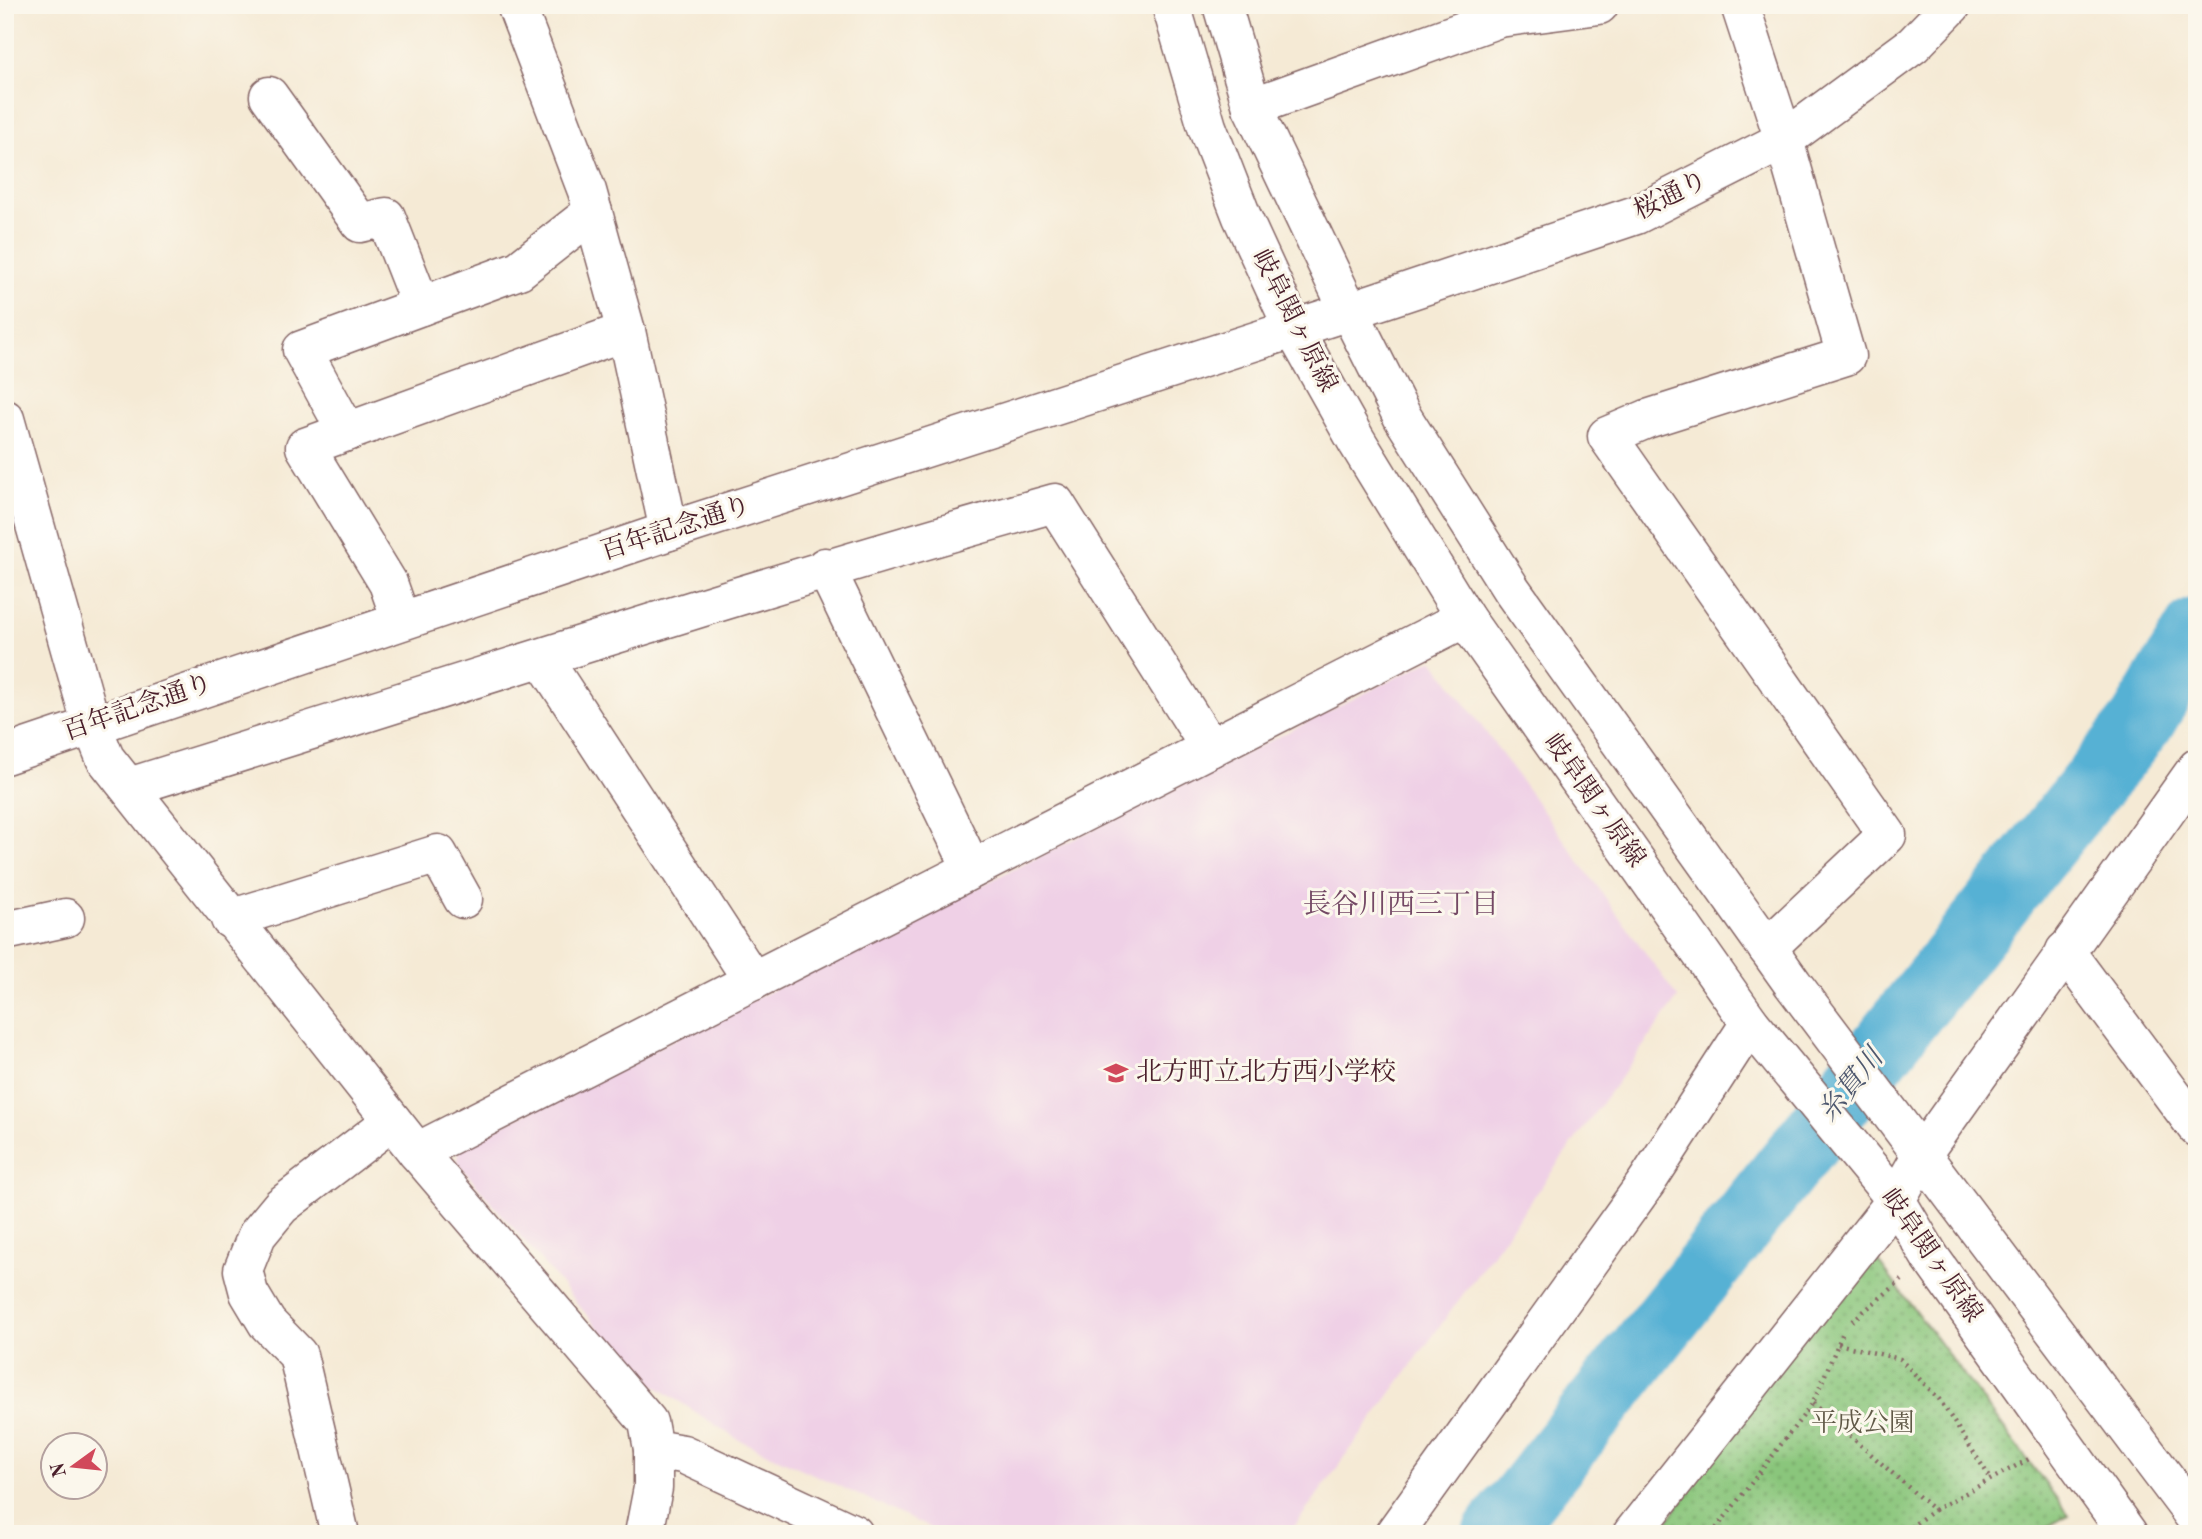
<svg xmlns="http://www.w3.org/2000/svg" width="2202" height="1539" font-family="'Old Standard TT','Noto Serif JP',serif">
<style>
.built{fill:#efd0e6}
.park{fill:url(#park-dots);stroke:#6a7253;stroke-width:2}
.lines{fill:none;stroke-linecap:round;stroke-linejoin:round}
.river{stroke:#57b1d4;stroke-width:66}
.minor-casing{stroke:#866666;stroke-width:41}
.major-casing{stroke:#866666;stroke-width:41}
.path{stroke:#866666;stroke-width:4.5;stroke-dasharray:2 5;stroke-linecap:butt}
.minor{stroke:#fff;stroke-width:38}
.major{stroke:#fff;stroke-width:38}
.labels{text-anchor:middle;dominant-baseline:central;stroke-width:6;stroke-linejoin:round;paint-order:stroke}
.street-label{font-size:26px;fill:#4a1f2b;stroke:#fbf7ec}
.poi-label{font-size:26px;fill:#4a1f2b;stroke:#fbf7ec;text-anchor:start}
.park-label{font-size:26px;fill:#605947;stroke:#fbf7ec}
.neighbourhood-label{font-size:28px;fill:#744965;stroke:#fbf7ec}
.water-label{font-size:28px;font-style:italic;fill:#4f596f;stroke:#fbf7ec}
</style>
<defs>
<pattern id="park-dots" width="8" height="8" patternUnits="userSpaceOnUse" patternTransform="scale(1.75)"><rect width="8" height="8" fill="#8ac67b"/><path d="M2 2h.1M6 6h.1" fill="none" stroke="#73a065" stroke-width="1.8" stroke-linecap="round"/></pattern>
</defs>
<rect width="100%" height="100%" fill="#fbf7ec"/>
<filter id="ink" filterUnits="userSpaceOnUse"><feTurbulence type="fractalNoise" baseFrequency=".0143" numOctaves="2"/><feDisplacementMap in="SourceGraphic" scale="14" xChannelSelector="R" yChannelSelector="G"/><feConvolveMatrix kernelMatrix="1 2 1 2 8 2 1 2 1" color-interpolation-filters="sRGB"/></filter>
<filter id="wash" filterUnits="userSpaceOnUse"><feTurbulence type="fractalNoise" baseFrequency=".00686" numOctaves="4" result="noise"/><feDisplacementMap in="SourceGraphic" scale="28" xChannelSelector="R" yChannelSelector="G"/><feGaussianBlur stdDeviation="1.57" result="paint"/><feColorMatrix in="noise" values="0 0 0 0 0 0 0 0 0 0 0 0 0 0 0 0 0 1.4 0 .05"/><feComposite in="paint" operator="in"/></filter>
<g filter="url(#wash)">
<rect width="100%" height="100%" fill="#f5ead5"/>
<path class="built" d="M1433,659L1678,998L1289,1534H943L737,1439L637,1374L457,1162L459,1147Z"/>
<path class="park" d="M1859,1236L2069,1515L2034,1534H1659Z"/>
<g class="lines">
<path class="river" d="M1495,1534L2142,722L2197,630"/>
</g>
</g>
<g filter="url(#ink)">
<g class="lines">
<g class="minor-casing">
<g id="minor">
<path d="M516,5L587,191L626,331L669,531"/>
<path d="M1740,5L1784,140L1846,356L1647,419L1607,436L1887,835L1767,948"/>
<path d="M269,96L360,223L386,217L421,306"/>
<path d="M1252,107L1499,18L1599,5"/>
<path d="M5,419L91,723L105,758L417,1152L648,1422L653,1449L683,1454L854,1534"/>
<path d="M347,432L302,350L519,270L593,212"/>
<path d="M825,567L972,869"/>
<path d="M401,620L388,583L305,447L626,331"/>
<path d="M543,659L753,981"/>
<path d="M5,755L669,531L1349,311L1636,215L1784,140L1913,45L1952,5"/>
<path d="M129,787C437,692 744,590 1055,503L1210,748"/>
<path d="M230,919L438,854L463,899"/>
<path d="M5,931L65,918"/>
<path d="M2065,951L2197,1128"/>
<path d="M417,1152L1465,618"/>
<path d="M340,1534L298,1355L267,1323L249,1293L243,1270L257,1235L281,1206L392,1121"/>
<path d="M644,1534L653,1488V1449"/>
<path d="M1394,1534L1646,1183L1750,1023"/>
<path d="M1632,1534L1896,1200L1922,1154L2197,768"/>
</g>
</g>
<g class="major-casing">
<g id="major">
<path d="M1171,5L1207,127L1242,217L1293,328L1356,440L1465,618L1750,1023L1896,1200L1930,1257L2128,1534"/>
<path d="M1222,5L1252,107L1349,311L1403,418L1511,589L1793,984L2197,1520"/>
</g>
</g>
<g class="path">
<path d="M1852,1321L1902,1280"/>
<path d="M1838,1344L1900,1359L1939,1399L1991,1479"/>
<path d="M1813,1403L1934,1510L1901,1534"/>
<path d="M1934,1510L2029,1459"/>
<path d="M1712,1534L1813,1403L1844,1330"/>
</g>
<use href="#minor" class="minor"/>
<use href="#major" class="major"/>
</g>
</g>
<defs>
<g id="school-bare" transform="scale(1.89)"><path d="M0-5L7-2L0 1L-7-2ZM-4 1L0 2.5L4 1V4Q0 6-4 4Z" fill="#d1495b" stroke="#fbf7ec" stroke-width="2.5" paint-order="stroke"/></g>
</defs>
<g fill-rule="evenodd">
<use href="#school-bare" x="1116" y="1073"/>
</g>
<g class="labels">
<g class="street-label">
<text transform="translate(1671 196) rotate(-26)">桜通り</text>
<text transform="translate(1294 321) rotate(63)">岐阜関ヶ原線</text>
<text transform="translate(676 529) rotate(-18)">百年記念通り</text>
<text transform="translate(138 708) rotate(-19)">百年記念通り</text>
<text transform="translate(1594 801) rotate(55)">岐阜関ヶ原線</text>
<text transform="translate(1931 1256) rotate(55)">岐阜関ヶ原線</text>
</g>
<g class="poi-label">
<text x="1136" y="1073">北方町立北方西小学校</text>
</g>
<g class="park-label">
<text x="1863" y="1424">平成公園</text>
</g>
<g class="neighbourhood-label">
<text x="1401" y="906">長谷川西三丁目</text>
</g>
<g class="water-label">
<text transform="translate(1852 1086) rotate(-51)">糸貫川</text>
</g>
</g>
<rect width="2202" height="1539" fill="none" stroke="#fbf7ec" stroke-width="28"/>
<g transform="translate(74 1466) rotate(255)"><circle r="33" fill="#fbf7ec" stroke="#b4a19f" stroke-width="2"/>
<path d="M0-5L12 26L0 18L-12 26Z" fill="#d1495b"/>
<text y="-10" font-size="19" font-weight="bold" text-anchor="middle" fill="#4a1f2b">N</text>
</g>
</svg>
